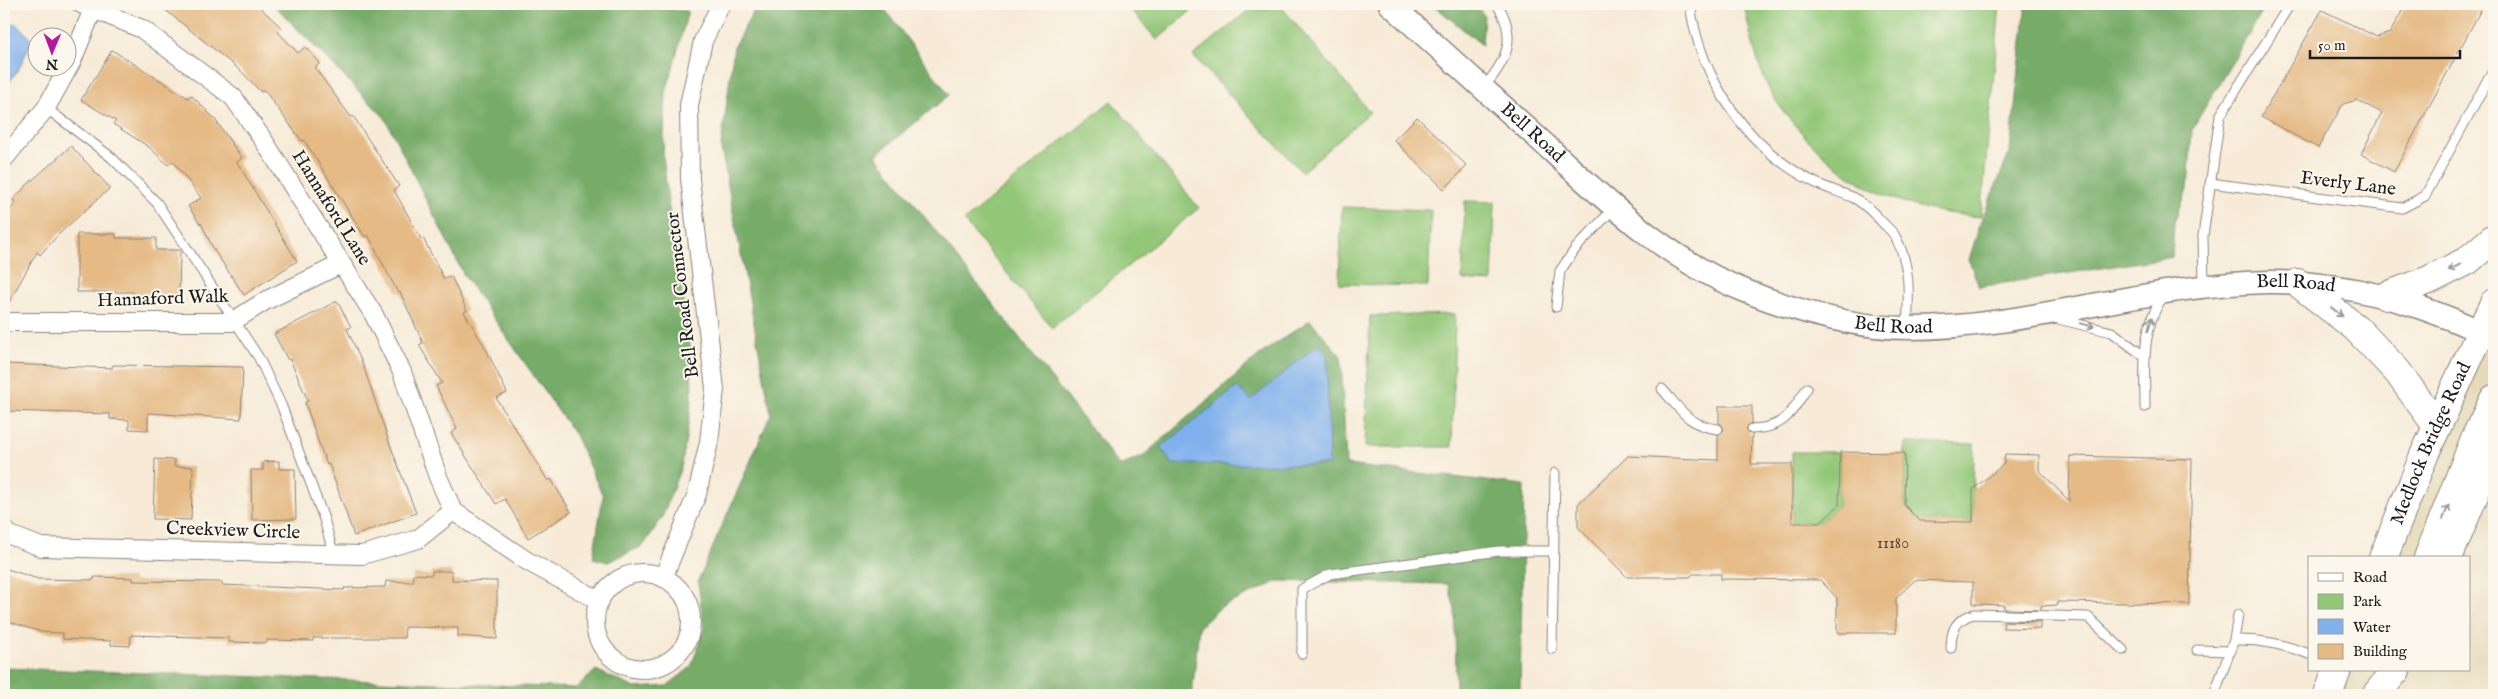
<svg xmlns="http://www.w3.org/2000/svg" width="2498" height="699" font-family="'IM FELL English',serif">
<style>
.built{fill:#e6daba}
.green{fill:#93c778;stroke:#58724a}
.forest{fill:#76ac68;stroke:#496442}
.water{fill:#81b1ec;stroke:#4e6684}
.building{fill:#e5ba85}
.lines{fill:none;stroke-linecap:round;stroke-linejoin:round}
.service-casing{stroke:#8a847a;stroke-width:11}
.minor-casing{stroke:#8a847a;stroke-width:20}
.tertiary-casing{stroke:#8a847a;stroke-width:25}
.trunk-casing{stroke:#8a847a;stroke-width:30}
.service{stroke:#fff;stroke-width:9}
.minor{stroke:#fff;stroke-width:18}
.tertiary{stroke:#fff;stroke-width:22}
.trunk{stroke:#fff;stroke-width:28}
.oneway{stroke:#999}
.labels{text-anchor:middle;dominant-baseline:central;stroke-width:4;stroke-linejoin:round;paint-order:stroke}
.number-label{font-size:16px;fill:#4e4436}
.street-label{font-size:19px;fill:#1c1c1c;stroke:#fbf7ec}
</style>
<rect width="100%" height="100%" fill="#fbf7ec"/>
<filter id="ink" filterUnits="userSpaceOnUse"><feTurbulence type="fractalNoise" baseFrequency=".02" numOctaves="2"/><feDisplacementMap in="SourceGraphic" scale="10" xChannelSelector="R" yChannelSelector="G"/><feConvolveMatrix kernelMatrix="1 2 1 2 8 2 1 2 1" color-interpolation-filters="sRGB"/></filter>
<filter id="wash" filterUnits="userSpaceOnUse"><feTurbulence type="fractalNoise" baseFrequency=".0096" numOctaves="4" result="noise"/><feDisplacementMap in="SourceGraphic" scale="20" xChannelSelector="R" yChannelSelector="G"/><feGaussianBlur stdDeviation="1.12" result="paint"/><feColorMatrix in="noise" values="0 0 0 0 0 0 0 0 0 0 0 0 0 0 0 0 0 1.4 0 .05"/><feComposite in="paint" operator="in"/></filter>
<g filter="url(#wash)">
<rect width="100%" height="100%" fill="#f7ebd8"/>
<path class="built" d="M2494,293V695H2315L2326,670H2469V558H2376Z"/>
<g class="green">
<path d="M1126,4H1199L1157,40Z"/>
<path d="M1256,4H1279L1370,112L1302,172L1193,56Z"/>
<path d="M1744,4H2000L1981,217C1905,211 1851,189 1800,131C1786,116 1771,96 1764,78C1754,53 1749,29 1744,4Z"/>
<path d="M1111,101L1199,208L1052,328L964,221Z"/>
<path d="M1465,201L1495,202L1492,282L1462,280Z"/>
<path d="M1342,207L1431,210L1428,286L1339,284Z"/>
<path d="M1455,314L1452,447H1365L1370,316Z"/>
<path d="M1905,443L1974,444L1973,522L1920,521L1904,505Z"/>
<path d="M1792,452H1840L1839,505L1820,523H1792Z"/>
</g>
<g class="forest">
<path d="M273,4H572L688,11L666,93L663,155L668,202L691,353L692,400L682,464L662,518L643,546L608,562L593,558L603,496L575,435L465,277L385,118Z"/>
<path d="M758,4H881L949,95L876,155L1120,466L1142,457L1258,356L1310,320L1341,356L1346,465L1524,485L1520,693L1456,695L1455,609L1448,584L1279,581L1221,607L1199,627L1192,695H4V668L577,688L596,670L635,688L667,686L691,667L704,629L698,581L771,414L721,148L734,46Z"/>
<path d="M1432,4H1474L1484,15L1482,45Z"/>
<path d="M2026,4H2267L2192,129L2188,189L2174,222L2172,257L1979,287L1969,260L1981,221L2010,152Z"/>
</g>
<g class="water">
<path d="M15,23L32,39L21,65L4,90V30Z"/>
<path d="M1319,344L1327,354L1329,465L1172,464L1161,447L1237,387L1251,400Z"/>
</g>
<g id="blocks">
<g class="building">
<path d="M158,4H256L282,28L278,32L298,53L305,47L320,63L315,68L351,117L353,116L399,186L394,190L421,239L423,238L444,279L451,276L467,311L464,312L486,349L507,393L496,398L548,481L551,479L571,512L528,538L505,499L496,504L451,433L457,429L436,386L442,383L419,345L423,343L400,292L398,293L368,235L365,237L304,140L302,141L264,90L261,92L241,71Z"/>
<path d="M2406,4H2484L2394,172L2361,154L2382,113L2357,100L2343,104L2318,148L2261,117L2322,10L2377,37L2390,33Z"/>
<path d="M112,50L188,98L191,95L214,118L242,158L237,162L297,261L244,295L214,250L201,223L200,224L188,206L201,198L173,161L168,165L149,147L113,124L116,121L81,100Z"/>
<path d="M1417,117L1467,166L1444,189L1394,140Z"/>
<path d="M71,146L110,188L59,234L40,255L37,252L4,311V216L16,203L13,200L28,184Z"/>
<path d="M77,234H116V238H156V250H180L179,297L133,296V292H77Z"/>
<path d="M337,301L351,327L347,329L363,365L389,442L416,513L354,536L329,464L327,465L317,438L305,402L308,401L290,359L288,360L274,334Z"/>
<path d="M4,364L112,368L113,365L243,367L241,419L148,413V430L129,429V420L110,419V414L4,411Z"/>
<path d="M1719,406H1752V423L1746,429L1752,435L1751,464H1792V523H1820L1839,505L1840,452L1905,453L1904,505L1920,521L1973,522V489L2004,464L2005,454L2039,455V470L2069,501L2070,456L2192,459L2189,604L2057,602V605L2041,606V610L2004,609V605L1973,604V582L1915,580L1896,598V633H1837V598L1820,580L1721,579V574H1693L1690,577H1627L1578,527V504L1628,456L1718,460V435L1724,430L1722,425L1719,423Z"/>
<path d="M155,459L175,460L174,466L193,467L191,520L153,519Z"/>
<path d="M279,461V469H295L296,519L252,520L251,470H263V462Z"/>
<path d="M4,568L38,579L94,580V577L133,578V581L222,582V585L344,590V588L385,587L386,581L413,582V574L432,575V571H452V580L497,581V639L458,636V628L405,627L404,638H313V641L267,640V643L229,642V638L131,635L130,646L111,645V641L63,639V633L41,632L4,620Z"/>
<path d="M2004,621L2040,622V629L2003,628Z"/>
</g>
</g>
</g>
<g filter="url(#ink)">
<use href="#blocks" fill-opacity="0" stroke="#8a847a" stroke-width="1"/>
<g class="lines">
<g class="service-casing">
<g id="service">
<path d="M1690,4C1700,79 1748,150 1816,183C1828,189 1840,192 1852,197C1865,203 1874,214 1884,224C1888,228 1893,232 1896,238C1911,266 1909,297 1907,328"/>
<path d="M1483,88C1507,61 1518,37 1497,4"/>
<path d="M46,108L111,157L157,203L259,358L282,407L324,519L334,556"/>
<path d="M2210,183L2402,208L2425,196L2494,68"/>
<path d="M2204,286L2203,236L2220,116L2290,4"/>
<path d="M1556,307L1560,271L1576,248L1615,207"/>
<path d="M2058,319L2112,332L2145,357"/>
<path d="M1662,389C1681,410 1689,426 1718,429"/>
<path d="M2145,407C2145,369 2140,328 2164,295"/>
<path d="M1752,429C1785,428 1791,413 1807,388"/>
<path d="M2234,640C2262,639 2284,645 2309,654"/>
<path d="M1951,648C1951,631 1955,619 1974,614L2088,617L2123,650"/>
<path d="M1552,649L1555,473"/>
<path d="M2197,650L2231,651"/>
<path d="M1302,654V589L1330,574L1499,551H1554"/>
<path d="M2214,695L2234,640L2238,615"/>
</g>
</g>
<g class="minor-casing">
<g id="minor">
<path d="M81,4L142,29L233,97L264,141L374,315L402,372L438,477L453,511"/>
<path d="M4,159L46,108L72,61L93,9"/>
<path d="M4,322H232L265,301L341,264"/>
<path d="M453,511L527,561L600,601"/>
<path d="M4,529L10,535L41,547L362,555L418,539L453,511"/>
<circle cx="643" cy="621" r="48"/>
<path d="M663,578L697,494L709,442L715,389L690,179L689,105L703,41L721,4"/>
</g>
</g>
<g class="tertiary-casing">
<g id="tertiary">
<path id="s1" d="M1390,4C1440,49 1490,95 1540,140C1603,198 1667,261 1748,292C1799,312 1854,328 1909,328C2031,328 2148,284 2269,282C2349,281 2423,304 2494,338"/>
</g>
</g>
<g class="trunk-casing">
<g id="trunk">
<path d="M2298,283L2356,328L2397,371L2437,426"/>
<path d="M2386,296L2429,280L2467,261L2494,238"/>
<path id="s2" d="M2383,558L2425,453L2494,303"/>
<path d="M2428,558L2476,436L2494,399"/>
<path d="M2448,558L2494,447"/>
<path d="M2328,695L2337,670"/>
<path d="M2376,695L2396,670"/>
</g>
</g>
<use href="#service" class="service"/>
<use href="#minor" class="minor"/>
<use href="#tertiary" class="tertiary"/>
<use href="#trunk" class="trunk"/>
</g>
<defs><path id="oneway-shaft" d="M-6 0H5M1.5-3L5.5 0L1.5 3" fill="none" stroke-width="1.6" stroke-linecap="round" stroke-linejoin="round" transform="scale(1.25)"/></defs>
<g class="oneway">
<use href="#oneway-shaft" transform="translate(2455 267) rotate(153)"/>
<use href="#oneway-shaft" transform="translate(2337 312) rotate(38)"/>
<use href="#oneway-shaft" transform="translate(2150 324) rotate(-75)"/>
<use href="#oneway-shaft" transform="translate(2087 325) rotate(13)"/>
<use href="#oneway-shaft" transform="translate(2446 512) rotate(-68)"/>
</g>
</g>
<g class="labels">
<g class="number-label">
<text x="1893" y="544">11180</text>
</g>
<g class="street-label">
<text stroke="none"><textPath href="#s1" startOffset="192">Bell Road</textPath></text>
<text transform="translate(2348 184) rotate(7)">Everly Lane</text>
<text transform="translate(331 208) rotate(58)">Hannaford Lane</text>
<text stroke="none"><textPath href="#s1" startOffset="1018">Bell Road</textPath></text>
<text transform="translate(683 295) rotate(-97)">Bell Road Connector</text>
<text transform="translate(163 299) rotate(-2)">Hannaford Walk</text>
<text stroke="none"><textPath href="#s1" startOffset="612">Bell Road</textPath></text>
<text stroke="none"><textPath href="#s2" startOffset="124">Medlock Bridge Road</textPath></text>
<text transform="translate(233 531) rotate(2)">Creekview Circle</text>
</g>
</g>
<rect width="2498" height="699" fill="none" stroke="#fbf7ec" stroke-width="20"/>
<rect x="2308" y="556" width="162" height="115" fill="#fbf7ec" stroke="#a29f99"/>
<rect x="2318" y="573" width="25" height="8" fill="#ffffff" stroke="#a29f99"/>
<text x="2353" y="582" font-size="15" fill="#1c1c1c">Road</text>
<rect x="2318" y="594" width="25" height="15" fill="#93c778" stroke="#a29f99"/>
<text x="2353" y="606" font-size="15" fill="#1c1c1c">Park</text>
<rect x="2318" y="619" width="25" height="15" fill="#81b1ec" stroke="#a29f99"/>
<text x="2353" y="632" font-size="15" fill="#1c1c1c">Water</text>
<rect x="2318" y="644" width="25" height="15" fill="#e5ba85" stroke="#a29f99"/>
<text x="2353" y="656" font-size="15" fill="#1c1c1c">Building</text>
<g transform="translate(52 52) rotate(181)"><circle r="24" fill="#fbf7ec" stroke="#a29f99"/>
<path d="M0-4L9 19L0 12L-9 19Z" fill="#b5179e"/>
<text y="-8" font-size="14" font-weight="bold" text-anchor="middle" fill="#1c1c1c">N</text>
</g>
<path d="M2310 50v8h150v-8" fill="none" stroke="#1c1c1c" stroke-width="2.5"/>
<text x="2318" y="50" font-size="15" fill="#1c1c1c" stroke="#fbf7ec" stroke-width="4" paint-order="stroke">50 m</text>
</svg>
